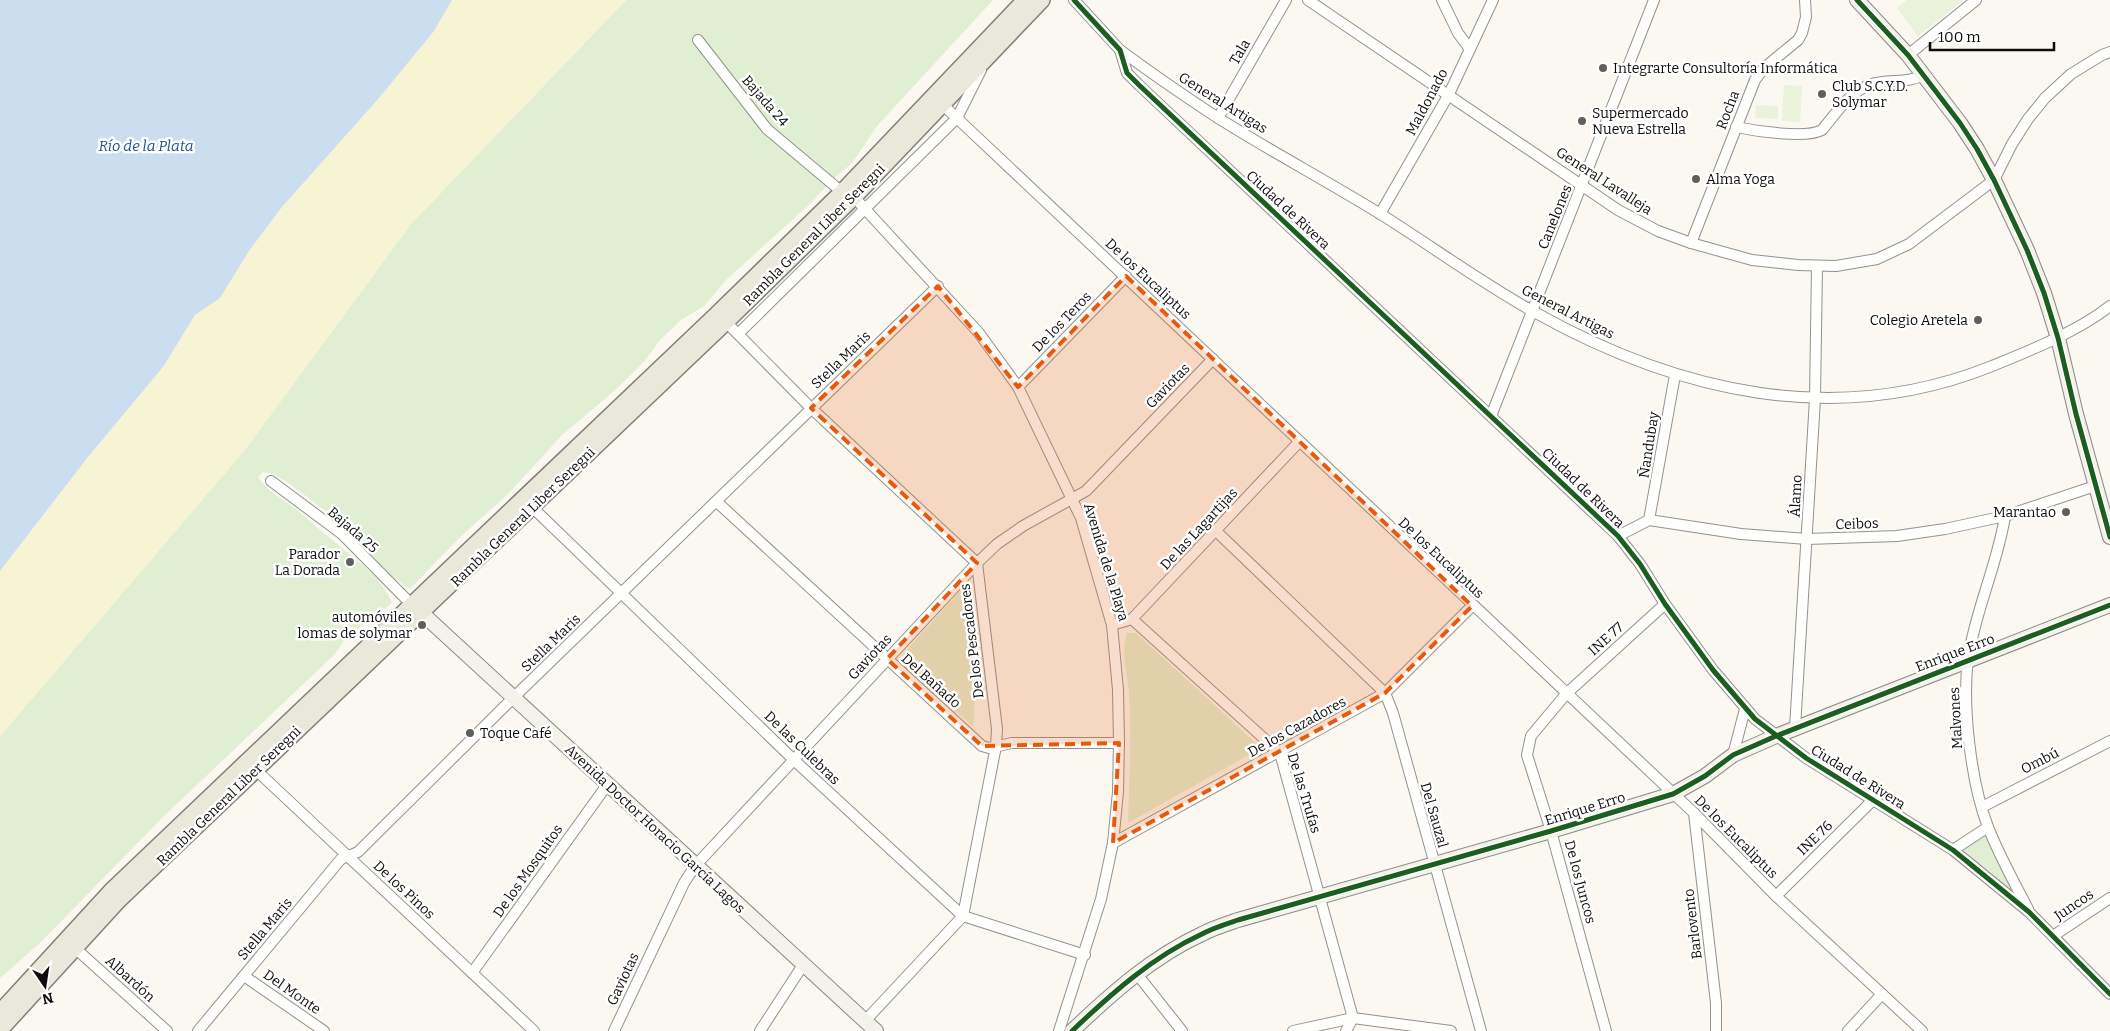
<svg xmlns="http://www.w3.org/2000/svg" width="2110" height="1031" font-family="Bitter,serif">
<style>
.green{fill:#e0eed2}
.sand{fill:#f7f4d4}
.pitch{fill:#eaf2db}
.water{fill:#cadef0}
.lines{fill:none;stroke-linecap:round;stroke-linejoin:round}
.street-casing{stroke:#93928f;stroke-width:12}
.secondary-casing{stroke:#8a8985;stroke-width:16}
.primary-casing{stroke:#80807c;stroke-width:18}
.street{stroke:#fefefd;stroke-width:10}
.secondary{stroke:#f3f3e9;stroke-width:14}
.primary{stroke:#eae8da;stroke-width:15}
.cycleway-casing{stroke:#fff;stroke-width:8}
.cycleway{stroke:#1b5e20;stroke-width:5}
.marked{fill:#e8590c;fill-opacity:0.2;stroke:#e8590c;stroke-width:4;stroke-dasharray:10 6;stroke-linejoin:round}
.poi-dot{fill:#5f5f5c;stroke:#fff;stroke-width:2}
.labels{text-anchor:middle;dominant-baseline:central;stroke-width:5;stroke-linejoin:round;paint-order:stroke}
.street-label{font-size:14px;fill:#0c0c0c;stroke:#fff}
.poi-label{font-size:14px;fill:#0c0c0c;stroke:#fff;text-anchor:start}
.water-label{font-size:15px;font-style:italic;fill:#215293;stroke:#fff}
</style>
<rect width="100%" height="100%" fill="#faf8f0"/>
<g class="green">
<path d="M626,0H993L877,126L852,163L830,182L811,203L727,279L704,306L681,320L660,340L644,362L613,392L562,435L507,495L459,538L410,589L387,573L354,534L326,511L287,482L273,474L263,472L258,477C267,492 282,498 296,509C306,517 315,526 325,534C346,552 383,577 392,603L346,638L335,654L163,817L40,943L0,978V736L244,451L411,224Z"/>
<path d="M967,583C972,631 978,678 973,726L897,661Z"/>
<path d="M1127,633H1136L1261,748L1128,823C1129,780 1132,737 1129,695C1128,675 1120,652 1127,633Z"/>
<path d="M1986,835L2014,889L2012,891L1964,851L1965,847Z"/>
</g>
<path class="sand" d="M452,0H626L411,224L244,451L0,736V571L88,457L163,367L195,315L220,298L249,251L282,207L379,98L434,31Z"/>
<g class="pitch">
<path d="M1907,0H1964L1918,36L1897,8Z"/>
<path d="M1784,85L1802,86L1800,122L1782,121Z"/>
<path d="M1756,105L1778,106V119L1755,118Z"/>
</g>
<path class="water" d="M0,0H452L434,31L379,98L282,207L249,251L220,298L195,315L163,367L88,457L0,571Z"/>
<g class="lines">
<g class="street-casing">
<g id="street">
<path d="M1074,0L1120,50L1127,73L1139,85L1618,536L1640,564L1665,604L1713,670L1755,719L1806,758L1953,850L2029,912L2110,994"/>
<path d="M1308,0L1618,210L1658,231L1691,243L1752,260L1798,265L1836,266L1877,259L1909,244L1994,180L2012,144L2028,119L2045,98L2071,74L2102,55L2110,52"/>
<path d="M1442,0L1458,33L1469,48"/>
<path d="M698,40L767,129L842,192"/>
<path d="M1120,50C1151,73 1183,95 1215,116C1270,151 1327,181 1382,215C1433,247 1483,284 1536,313C1678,392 1836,429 1992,366C2029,351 2079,331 2110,306"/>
<path d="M1908,55L1976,0"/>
<path d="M943,105L1694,813L1776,896L1922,1031"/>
<path d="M1218,118L1286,0"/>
<path d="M1736,127C1755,131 1806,139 1822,130C1839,110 1853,85 1882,82C1897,80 1910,82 1924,75"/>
<path d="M854,197L979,333L1018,387L1081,518L1112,625L1118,690L1119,743L1118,792L1113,843L1101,899L1059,1031"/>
<path d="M1380,214L1449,94L1493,0"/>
<path d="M1691,243L1755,80L1764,68L1798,40L1802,33L1806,17L1805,0"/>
<path d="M726,322L811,408L977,563L997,729L996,746L963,916L865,1021"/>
<path d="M738,334L957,118L981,70"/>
<path d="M1018,387L1126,276"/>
<path d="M1491,416L1654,0"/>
<path d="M271,481L342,534L412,605"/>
<path d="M717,502L982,746L989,748L1012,743H1119"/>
<path d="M533,508L794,760L963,916L1085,955"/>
<path d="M2005,516C1998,563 1975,611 1968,659C1962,706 1971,783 1988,827C1999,855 2014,882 2028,909"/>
<path d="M1649,520L1675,375"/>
<path d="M1216,531L1385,693L1393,713L1481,1031"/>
<path d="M1618,536L1649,520L1741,534L1807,539L1897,536L1945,529L2005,516L2095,486"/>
<path d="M1132,619L1280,753L1353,1018L1346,1031"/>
<path d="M1112,625L1132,619L1299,442"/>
<path d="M1795,728L1815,399L1817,266"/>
<path d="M1733,755L1745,709"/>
<path d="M256,770L534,1031"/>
<path d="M1982,807L2110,741"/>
<path d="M1694,813L1716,1003V1031"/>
<path d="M1113,843L1385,693L1472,606"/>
<path d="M1953,850L1988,827"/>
<path d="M1776,896L1873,800"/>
<path d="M2053,936L2110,898"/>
<path d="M75,948L167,1031"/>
<path d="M472,973L607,785"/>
<path d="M1137,974L1182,1031"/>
<path d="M244,976L324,1031"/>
<path d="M198,1031L341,859L358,852L512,699L938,286"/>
<path d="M614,1031L684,883L695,866L977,563L997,544L1023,526L1086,491L1213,359"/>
<path d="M760,1031L803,965"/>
<path d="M1293,1031L1353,1018L1451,1031"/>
<path d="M1606,1031L1551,831L1527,755L1531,736L1566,694L1665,604"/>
<path d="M1848,1031L1882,994"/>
</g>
</g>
<g class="secondary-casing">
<g id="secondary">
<path d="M1857,0L1908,55L1960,123L1977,149L1994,180L2027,250L2044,293L2058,338L2076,414L2110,537"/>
<path d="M413,605L876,1031"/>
<path d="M1072,1031C1111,994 1152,957 1202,934C1213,928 1226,924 1238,920L1551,831L1673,794L1705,776L1733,755L1776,736L2110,605"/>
</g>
</g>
<g class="primary-casing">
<g id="primary">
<path d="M0,1012L111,891L716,315L842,192L1025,0"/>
<path d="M0,1030L119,900L726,322L854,197L1042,0"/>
</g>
</g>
<use href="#street" class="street"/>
<use href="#secondary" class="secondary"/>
<use href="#primary" class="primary"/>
<g class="cycleway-casing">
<g id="cycleway">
<path d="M1074,0L1120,50L1127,73L1139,85L1618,536L1640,564L1665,604L1713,670L1755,719L1806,758L1953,850L2029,912L2110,994"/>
<path d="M1857,0L1908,55L1960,123L1977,149L1994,180L2027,250L2044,293L2058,338L2076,414L2110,537"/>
<path d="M1072,1031C1111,994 1152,957 1202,934C1213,928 1226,924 1238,920L1551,831L1673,794L1705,776L1733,755L1776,736L2110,605"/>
</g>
</g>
<use href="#cycleway" class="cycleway"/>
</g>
<path class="marked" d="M1126,276L1472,606L1385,693L1113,843L1119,743L982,746L887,659L977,563L811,408L938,286L1018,387Z"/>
<g class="poi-dot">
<circle cx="1603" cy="68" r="5"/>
<circle cx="1822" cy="94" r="5"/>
<circle cx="1582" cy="121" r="5"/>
<circle cx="1696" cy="179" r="5"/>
<circle cx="1978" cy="320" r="5"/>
<circle cx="2066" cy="512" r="5"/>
<circle cx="350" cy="562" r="5"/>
<circle cx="422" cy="625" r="5"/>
<circle cx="470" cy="733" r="5"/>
</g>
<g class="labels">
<g class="street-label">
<text transform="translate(1240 52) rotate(-60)">Tala</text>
<text transform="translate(765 101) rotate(49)">Bajada 24</text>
<text transform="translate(1427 102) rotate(-62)">Maldonado</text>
<text transform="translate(1223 103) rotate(32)">General Artigas</text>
<text transform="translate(1728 110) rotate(-69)">Rocha</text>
<text transform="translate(1604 181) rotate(33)">General Lavalleja</text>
<text transform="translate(1288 210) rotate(43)">Ciudad de Rivera</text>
<text transform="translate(1555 217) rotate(-68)">Canelones</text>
<text transform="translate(814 235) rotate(-45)">Rambla General Liber Seregni</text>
<text transform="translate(1148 279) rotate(43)">De los Eucaliptus</text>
<text transform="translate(1568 312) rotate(27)">General Artigas</text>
<text transform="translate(1062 322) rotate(-46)">De los Teros</text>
<text transform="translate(841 360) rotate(-44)">Stella Maris</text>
<text transform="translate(1168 386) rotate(-46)">Gaviotas</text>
<text transform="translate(1649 445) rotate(-81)">Ñandubay</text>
<text transform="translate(1583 488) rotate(44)">Ciudad de Rivera</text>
<text transform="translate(1796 496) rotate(-87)">Álamo</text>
<text transform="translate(523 517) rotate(-44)">Rambla General Liber Seregni</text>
<text transform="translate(1857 524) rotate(-2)">Ceibos</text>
<text transform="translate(1199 529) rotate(-47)">De las Lagartijas</text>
<text transform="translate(353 530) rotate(41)">Bajada 25</text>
<text transform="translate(1441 558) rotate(43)">De los Eucaliptus</text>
<text transform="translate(1106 562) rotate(73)">Avenida de la Playa</text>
<text transform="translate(1606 639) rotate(-42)">INE 77</text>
<text transform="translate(972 641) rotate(-97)">De los Pescadores</text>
<text transform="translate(551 643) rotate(-44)">Stella Maris</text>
<text transform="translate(1955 653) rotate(-21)">Enrique Erro</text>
<text transform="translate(870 657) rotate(-47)">Gaviotas</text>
<text transform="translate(931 681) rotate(42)">Del Bañado</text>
<text transform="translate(1956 718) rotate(-93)">Malvones</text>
<text transform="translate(1297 727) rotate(-29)">De los Cazadores</text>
<text transform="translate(802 748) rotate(44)">De las Culebras</text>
<text transform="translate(2040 761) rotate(-27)">Ombú</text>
<text transform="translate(1858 777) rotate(32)">Ciudad de Rivera</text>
<text transform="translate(1304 793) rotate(73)">De las Trufas</text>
<text transform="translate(229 796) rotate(-44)">Rambla General Liber Seregni</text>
<text transform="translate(1585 809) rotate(-17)">Enrique Erro</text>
<text transform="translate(1434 815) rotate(74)">Del Sauzal</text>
<text transform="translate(655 829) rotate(43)">Avenida Doctor Horacio García Lagos</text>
<text transform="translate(1736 837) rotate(45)">De los Eucaliptus</text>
<text transform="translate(1815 838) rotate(-44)">INE 76</text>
<text transform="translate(528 871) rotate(-55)">De los Mosquitos</text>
<text transform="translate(1580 882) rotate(75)">De los Juncos</text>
<text transform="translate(404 890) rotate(43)">De los Pinos</text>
<text transform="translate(2074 905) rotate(-34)">Juncos</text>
<text transform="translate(1693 924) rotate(-97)">Barlovento</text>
<text transform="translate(265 929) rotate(-50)">Stella Maris</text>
<text transform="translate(130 979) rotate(42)">Albardón</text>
<text transform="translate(623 979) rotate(-65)">Gaviotas</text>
<text transform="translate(292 992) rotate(35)">Del Monte</text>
</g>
<g class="poi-label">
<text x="1613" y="68">Integrarte Consultoría Informática</text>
<text x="1832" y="86">Club S.C.Y.D.<tspan x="1832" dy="16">Solymar</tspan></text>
<text x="1592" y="113">Supermercado<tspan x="1592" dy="16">Nueva Estrella</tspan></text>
<text x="1706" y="179">Alma Yoga</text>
<text x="1968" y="320" text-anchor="end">Colegio Aretela</text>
<text x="2056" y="512" text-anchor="end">Marantao</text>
<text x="340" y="554" text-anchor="end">Parador<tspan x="340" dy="16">La Dorada</tspan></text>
<text x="412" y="617" text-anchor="end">automóviles<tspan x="412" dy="16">lomas de solymar</tspan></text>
<text x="480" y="733">Toque Café</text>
</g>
<g class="water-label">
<text x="146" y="146">Río de la Plata</text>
</g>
</g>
<g transform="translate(45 986) rotate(167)" stroke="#ffffff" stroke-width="4" paint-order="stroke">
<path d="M0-4L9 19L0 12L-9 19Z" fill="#0c0c0c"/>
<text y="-8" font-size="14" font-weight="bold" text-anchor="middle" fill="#0c0c0c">N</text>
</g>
<path d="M1930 42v8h124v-8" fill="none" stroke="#0c0c0c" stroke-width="2.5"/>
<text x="1938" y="42" font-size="15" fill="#0c0c0c" stroke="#ffffff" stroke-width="4" paint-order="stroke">100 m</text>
</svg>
